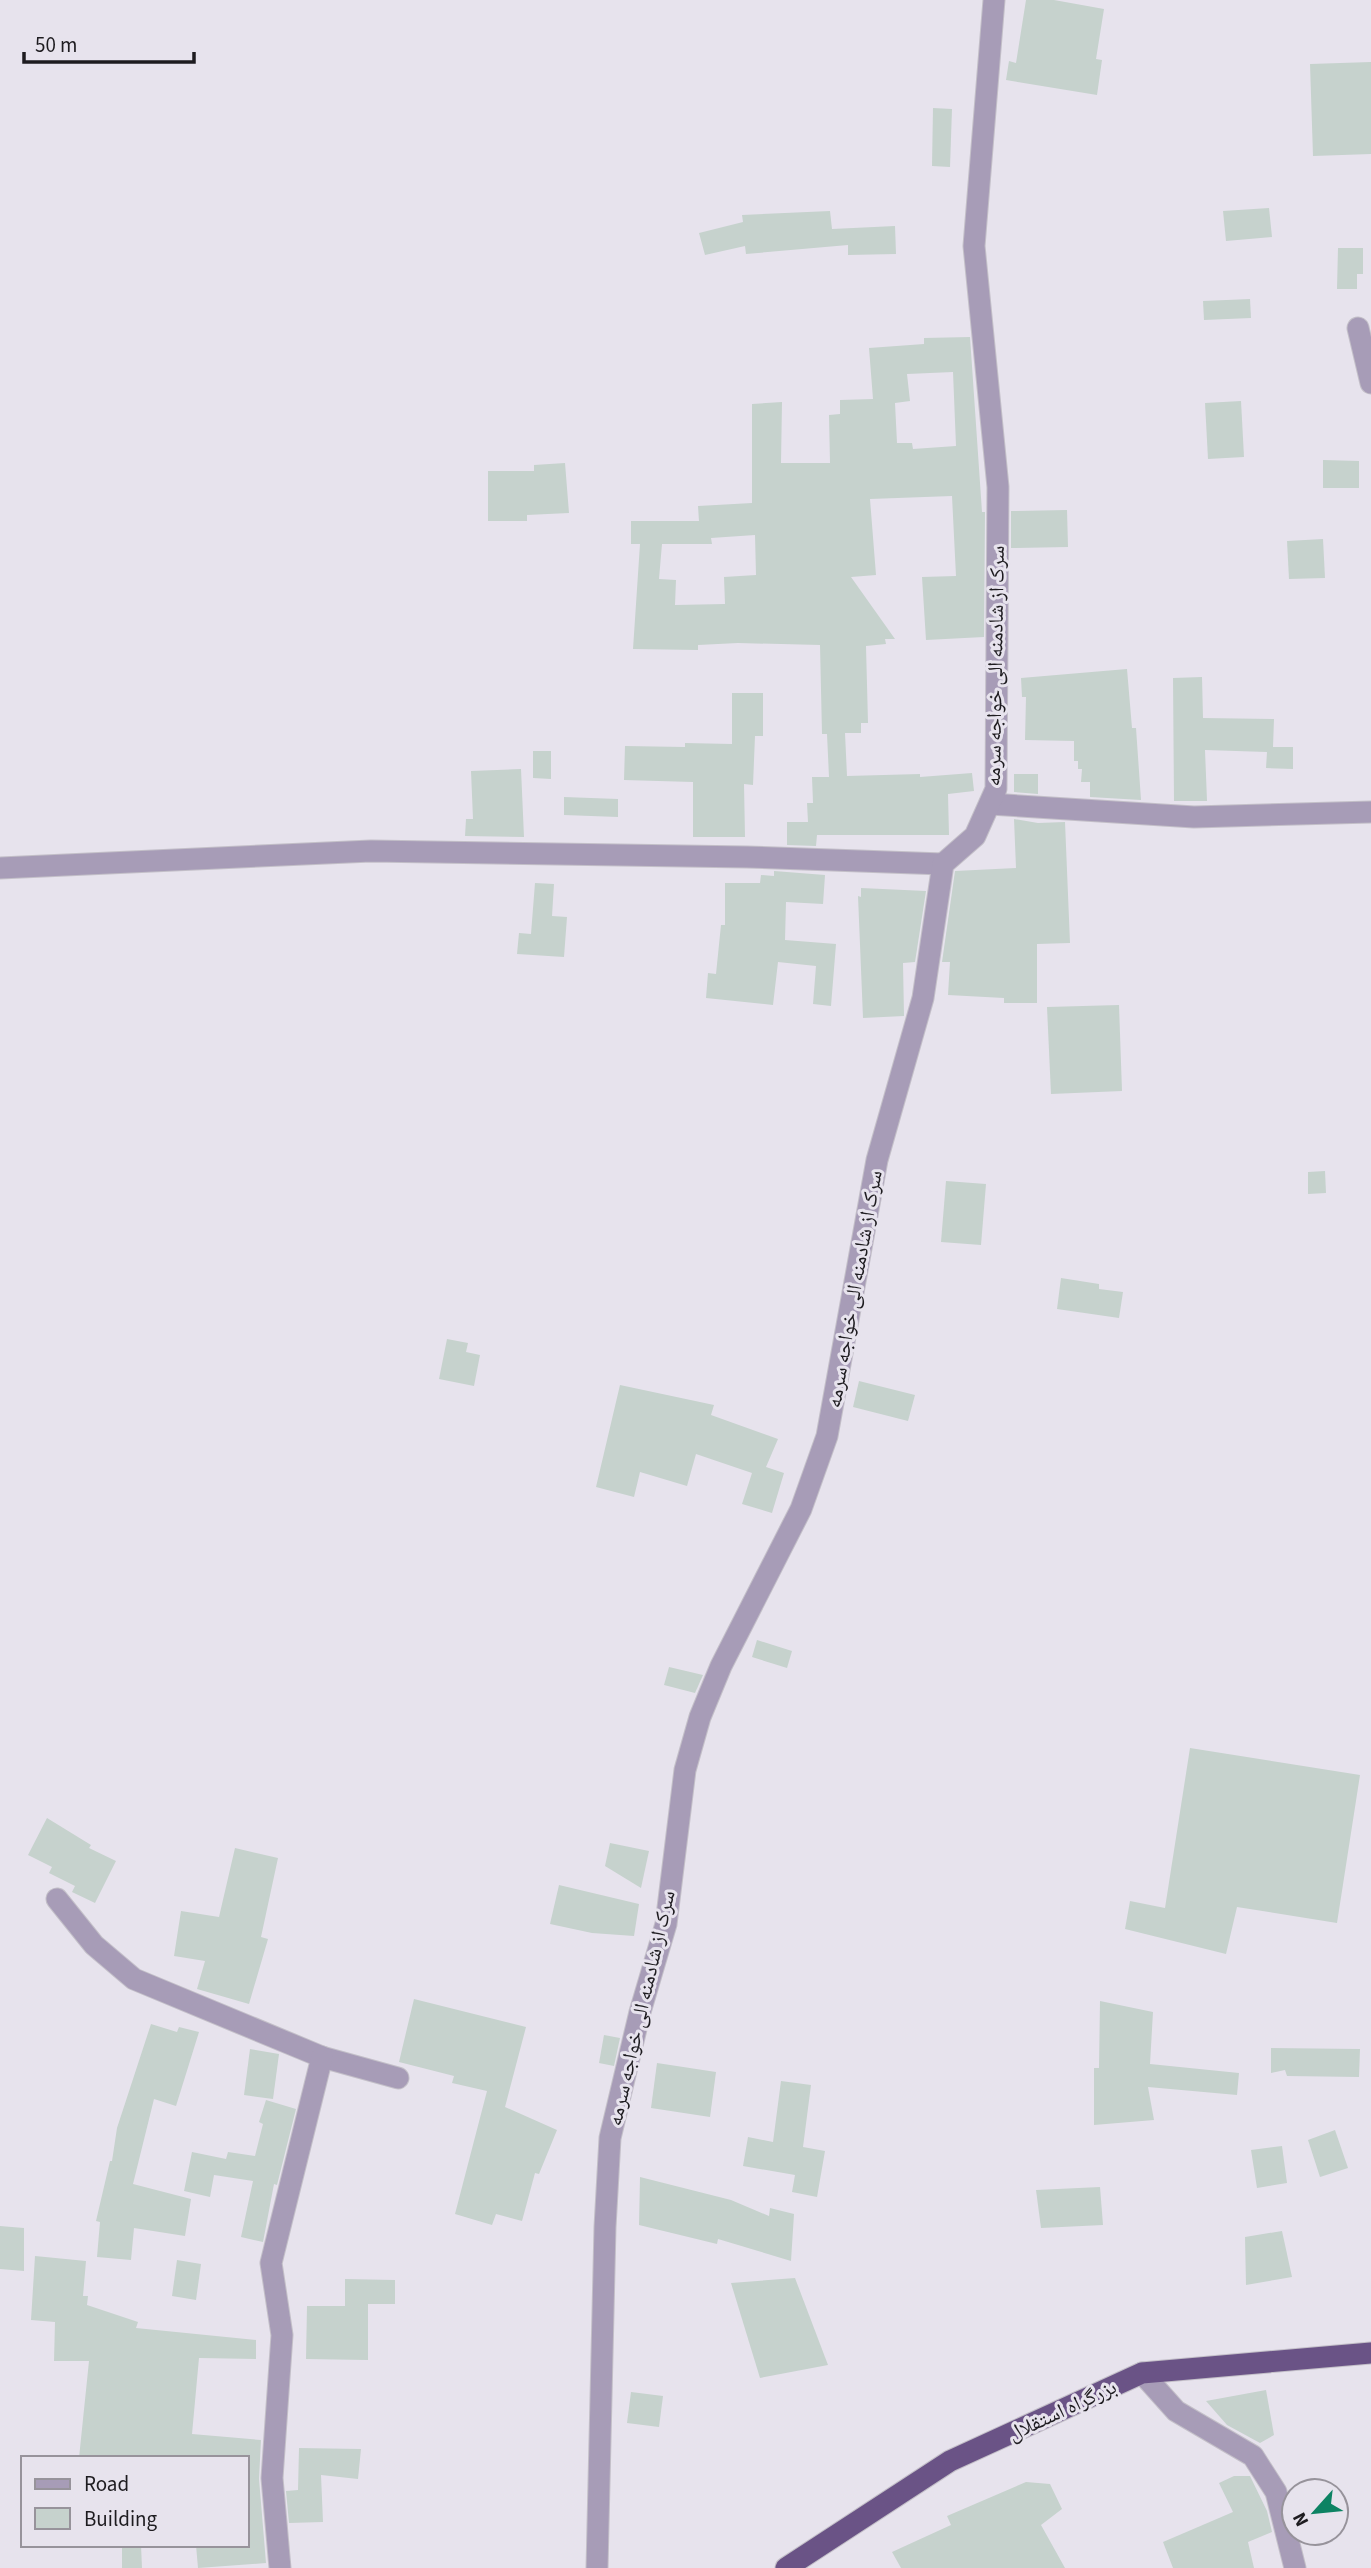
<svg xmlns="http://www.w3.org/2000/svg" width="1371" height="2568" font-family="'Source Sans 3','Noto Naskh Arabic',sans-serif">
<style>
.building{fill:#c6d2cd;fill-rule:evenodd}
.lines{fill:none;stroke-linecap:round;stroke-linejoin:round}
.minor-casing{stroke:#c3bfc8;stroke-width:23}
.tertiary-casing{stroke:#c3bfc8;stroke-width:23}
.trunk-casing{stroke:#c3bfc8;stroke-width:23}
.minor{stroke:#a79cb7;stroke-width:21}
.tertiary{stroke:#a79cb7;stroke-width:21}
.trunk{stroke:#6a5386;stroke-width:21}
.labels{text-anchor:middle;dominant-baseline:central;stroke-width:6;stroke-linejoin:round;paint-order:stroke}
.street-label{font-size:21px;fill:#1e1c20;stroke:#e7e3ed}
</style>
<rect width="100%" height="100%" fill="#e7e3ed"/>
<g class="building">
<path d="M1026,0H1054L1104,9L1096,59L1102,60L1097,95L1006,80L1009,61L1016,63Z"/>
<path d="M1371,62V154L1313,156L1310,64Z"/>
<path d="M933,108L952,109L950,167L932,166Z"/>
<path d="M1269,208L1272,237L1226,241L1223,211Z"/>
<path d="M830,211L832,229L895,226L896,254L848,255V245L746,254L745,246L705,255L699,233L743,222L742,215Z"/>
<path d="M1338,248H1363V274H1357V289H1337Z"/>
<path d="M1250,299L1251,318L1204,320L1203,301Z"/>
<path d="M970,337L982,512H985L984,637L926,640L922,577L956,576L952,496L870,499L876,575L851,577L895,639H885L886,644L866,646L868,723H861V733H845L847,776L920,774V777L972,773L974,791L948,794L949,835H817L816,846L787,845V822H808L807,803H813L812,777H829L827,734H822L820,645L738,643L698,645V650L633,649L640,544H631V521H699L698,506L752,503V404L782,402L781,463H830L829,415L840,414V400L873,399L869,348L924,344V338ZM953,372L956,446L913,449L912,443H897L895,403L910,401L907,374ZM755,535L756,575L724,577L725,604L675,605L676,580L659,579L662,544H712L711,538Z"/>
<path d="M1241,401L1244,457L1208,459L1205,403Z"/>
<path d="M1323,460L1359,461V488H1323Z"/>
<path d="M565,463L569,513L527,515V521H488V471H534V465Z"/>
<path d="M1067,510L1068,547L1011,548V511Z"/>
<path d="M1323,539L1325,578L1289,579L1287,541Z"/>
<path d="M1127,669L1132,728H1136L1141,800L1090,797V782H1081L1082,769H1078V761H1074V741L1025,740L1026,697H1022L1021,678Z"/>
<path d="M1202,677L1203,718L1274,719L1273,747H1293V769L1266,768L1267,752L1205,750L1207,801H1174L1173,678Z"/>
<path d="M732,693H763V736H755L753,785L744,784L745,837H693V782L624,780L625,746L685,747V743L732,744Z"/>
<path d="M533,751H551V779L533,778Z"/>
<path d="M521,769L524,837L465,836L466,819H473L471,771Z"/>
<path d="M1014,774H1038V794L1014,792Z"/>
<path d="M564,797L618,799V817L564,815Z"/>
<path d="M1014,819L1038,823L1065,822L1070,943L1037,944V1003H1004V998L948,995L950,962H942L955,871L1016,868Z"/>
<path d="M774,871L825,875L823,904L786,902L785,940L836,944L831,1006L813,1004L816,966L778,962L773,1005L706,998L708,973L716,974L721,925H725V883H760L761,875L774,876Z"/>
<path d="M535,883L554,884L552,916L567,917L564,957L517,954L519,933L531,934Z"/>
<path d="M861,888L926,891L915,962L903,963L904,1016L863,1018L858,896L861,897Z"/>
<path d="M1119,1005L1122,1091L1051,1094L1047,1007Z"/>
<path d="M1325,1171L1326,1193L1308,1194V1172Z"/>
<path d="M946,1181L986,1184L981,1245L941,1242Z"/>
<path d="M1061,1278L1099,1284V1289L1123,1292L1119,1318L1057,1309Z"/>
<path d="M447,1339L468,1343L466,1352L480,1355L474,1386L439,1379Z"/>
<path d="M859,1381L915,1395L908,1421L853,1407Z"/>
<path d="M620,1385L714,1405L711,1415L778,1439L766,1467L784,1473L772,1513L742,1504L752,1473L696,1454L687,1486L640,1472L634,1497L596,1487Z"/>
<path d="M757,1640L792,1651L787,1668L752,1657Z"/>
<path d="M669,1667L703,1675L695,1693L664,1685Z"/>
<path d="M1190,1748L1360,1775L1337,1923L1237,1907L1226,1954L1125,1929L1130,1901L1165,1908Z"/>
<path d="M47,1818L91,1845L89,1848L116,1861L95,1903L72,1892L75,1886L49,1873L52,1867L28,1855Z"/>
<path d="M610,1843L649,1851L641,1888L605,1866Z"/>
<path d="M235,1848L278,1858L261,1937L268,1939L249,2004L197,1989L205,1961L174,1956L181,1911L219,1917Z"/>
<path d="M559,1885L639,1904L634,1936L592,1933L550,1924Z"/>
<path d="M414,1999L526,2027L505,2107L557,2130L539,2174L535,2173L522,2221L496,2214L492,2225L455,2214L487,2091L452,2083L454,2076L399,2062Z"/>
<path d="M1100,2001L1153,2012L1150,2064L1239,2073L1237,2095L1148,2087L1154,2120L1094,2125V2068H1099Z"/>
<path d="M151,2024L177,2032L179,2027L199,2032L176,2106L154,2099L133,2184L191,2199L185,2236L134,2228L131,2260L97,2257L100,2222L96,2221L110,2161H112L117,2128Z"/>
<path d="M604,2035L620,2038L614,2066L599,2063Z"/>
<path d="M1271,2048L1360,2049L1359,2077L1287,2076L1285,2070L1271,2073Z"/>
<path d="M250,2049L279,2054L273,2099L244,2095Z"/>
<path d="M657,2063L716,2072L710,2117L651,2108Z"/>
<path d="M781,2081L811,2085L803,2147L825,2151L817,2197L792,2192L795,2175L743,2166L748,2137L773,2142Z"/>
<path d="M266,2100L296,2109L277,2185L274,2184L263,2242L241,2237L253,2181L214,2175L210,2197L184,2191L192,2152L226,2159L228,2152L255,2156L263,2124L259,2122Z"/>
<path d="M1335,2130L1348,2168L1320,2177L1308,2140Z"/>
<path d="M1282,2146L1287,2183L1257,2188L1251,2150Z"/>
<path d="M640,2177L731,2200L769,2216L770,2208L794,2214L791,2261L718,2239L717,2244L639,2225Z"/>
<path d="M1100,2187L1103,2225L1041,2228L1036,2190Z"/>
<path d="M0,2226L24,2228V2271L0,2269Z"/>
<path d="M1282,2231L1292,2277L1246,2285L1245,2237Z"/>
<path d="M35,2256L86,2261L83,2296H88L87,2305L138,2322L136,2328L256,2340V2359L199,2358L192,2434L261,2440L259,2479L266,2563L198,2568L196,2545H247V2458H79L89,2361H54L55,2322L31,2320Z"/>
<path d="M177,2260L201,2264L196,2300L172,2296Z"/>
<path d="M795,2278L828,2365L760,2378L731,2283Z"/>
<path d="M345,2279L395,2280V2304H368V2360L306,2359L307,2306H345Z"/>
<path d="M1266,2390L1274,2435L1260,2443L1227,2425L1206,2401Z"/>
<path d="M631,2392L663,2396L659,2427L627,2423Z"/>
<path d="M299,2448L361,2449L358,2479L321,2475L323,2522L289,2523L286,2491L298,2490Z"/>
<path d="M1234,2476H1250L1267,2511L1272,2532L1248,2542L1254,2568H1173L1163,2542L1233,2512L1219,2483Z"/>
<path d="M1026,2482L1050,2484L1062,2509L1041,2525L1065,2568H901L892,2552L951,2525L947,2516Z"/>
<path d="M122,2545H141L142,2568H122Z"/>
</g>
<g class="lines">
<g class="minor-casing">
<g id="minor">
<path d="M1358,328L1371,383"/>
<path d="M990,804L1194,817L1371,812"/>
<path d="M57,1899L94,1945L134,1979L322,2057L398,2078"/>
<path d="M1142,2373L1176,2411L1253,2456L1276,2492L1295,2568"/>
<path d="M280,2568L272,2478L282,2335L271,2263L322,2057"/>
</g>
</g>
<g class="tertiary-casing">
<g id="tertiary">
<path d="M0,868L371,851L747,857L943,864"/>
<path d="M597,2568L605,2227L610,2138L640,2012L666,1924L685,1770L700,1717L721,1666L801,1509L827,1436L877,1160L923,998L943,864L975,836L996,789L998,487L974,246L994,0"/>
</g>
</g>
<g class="trunk-casing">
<path id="trunk" d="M786,2568L950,2461L1142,2373L1371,2353"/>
</g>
<use href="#minor" class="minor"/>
<use href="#tertiary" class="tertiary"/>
<use href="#trunk" class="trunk"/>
</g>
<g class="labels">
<g class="street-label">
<text transform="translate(995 666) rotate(-89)">سرک از شادمنه الی خواجه سرمه</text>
<text transform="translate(854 1289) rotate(-80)">سرک از شادمنه الی خواجه سرمه</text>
<text transform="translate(641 2008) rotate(-77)">سرک از شادمنه الی خواجه سرمه</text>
<text transform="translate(1062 2410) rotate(-25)">بزرگراه استقلال</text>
</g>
</g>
<rect x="21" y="2456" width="228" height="91" fill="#e7e3ed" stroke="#97939b" stroke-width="2"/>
<rect x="35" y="2479" width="35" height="10" fill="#a79cb7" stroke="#97939b" stroke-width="2"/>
<text x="84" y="2491" font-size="21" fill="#1e1c20">Road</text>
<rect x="35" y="2508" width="35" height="21" fill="#c6d2cd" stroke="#97939b" stroke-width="2"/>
<text x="84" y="2526" font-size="21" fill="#1e1c20">Building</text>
<g transform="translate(1315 2512) rotate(243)"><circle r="33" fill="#e7e3ed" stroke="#97939b" stroke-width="2"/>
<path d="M0-5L12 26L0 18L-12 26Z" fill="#0d8363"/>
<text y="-10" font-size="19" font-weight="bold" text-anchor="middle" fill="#1e1c20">N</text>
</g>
<path d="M24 52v10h170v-10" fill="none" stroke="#1e1c20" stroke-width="3.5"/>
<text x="35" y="52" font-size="21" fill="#1e1c20" stroke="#e7e3ed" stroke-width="5" paint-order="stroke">50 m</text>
</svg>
